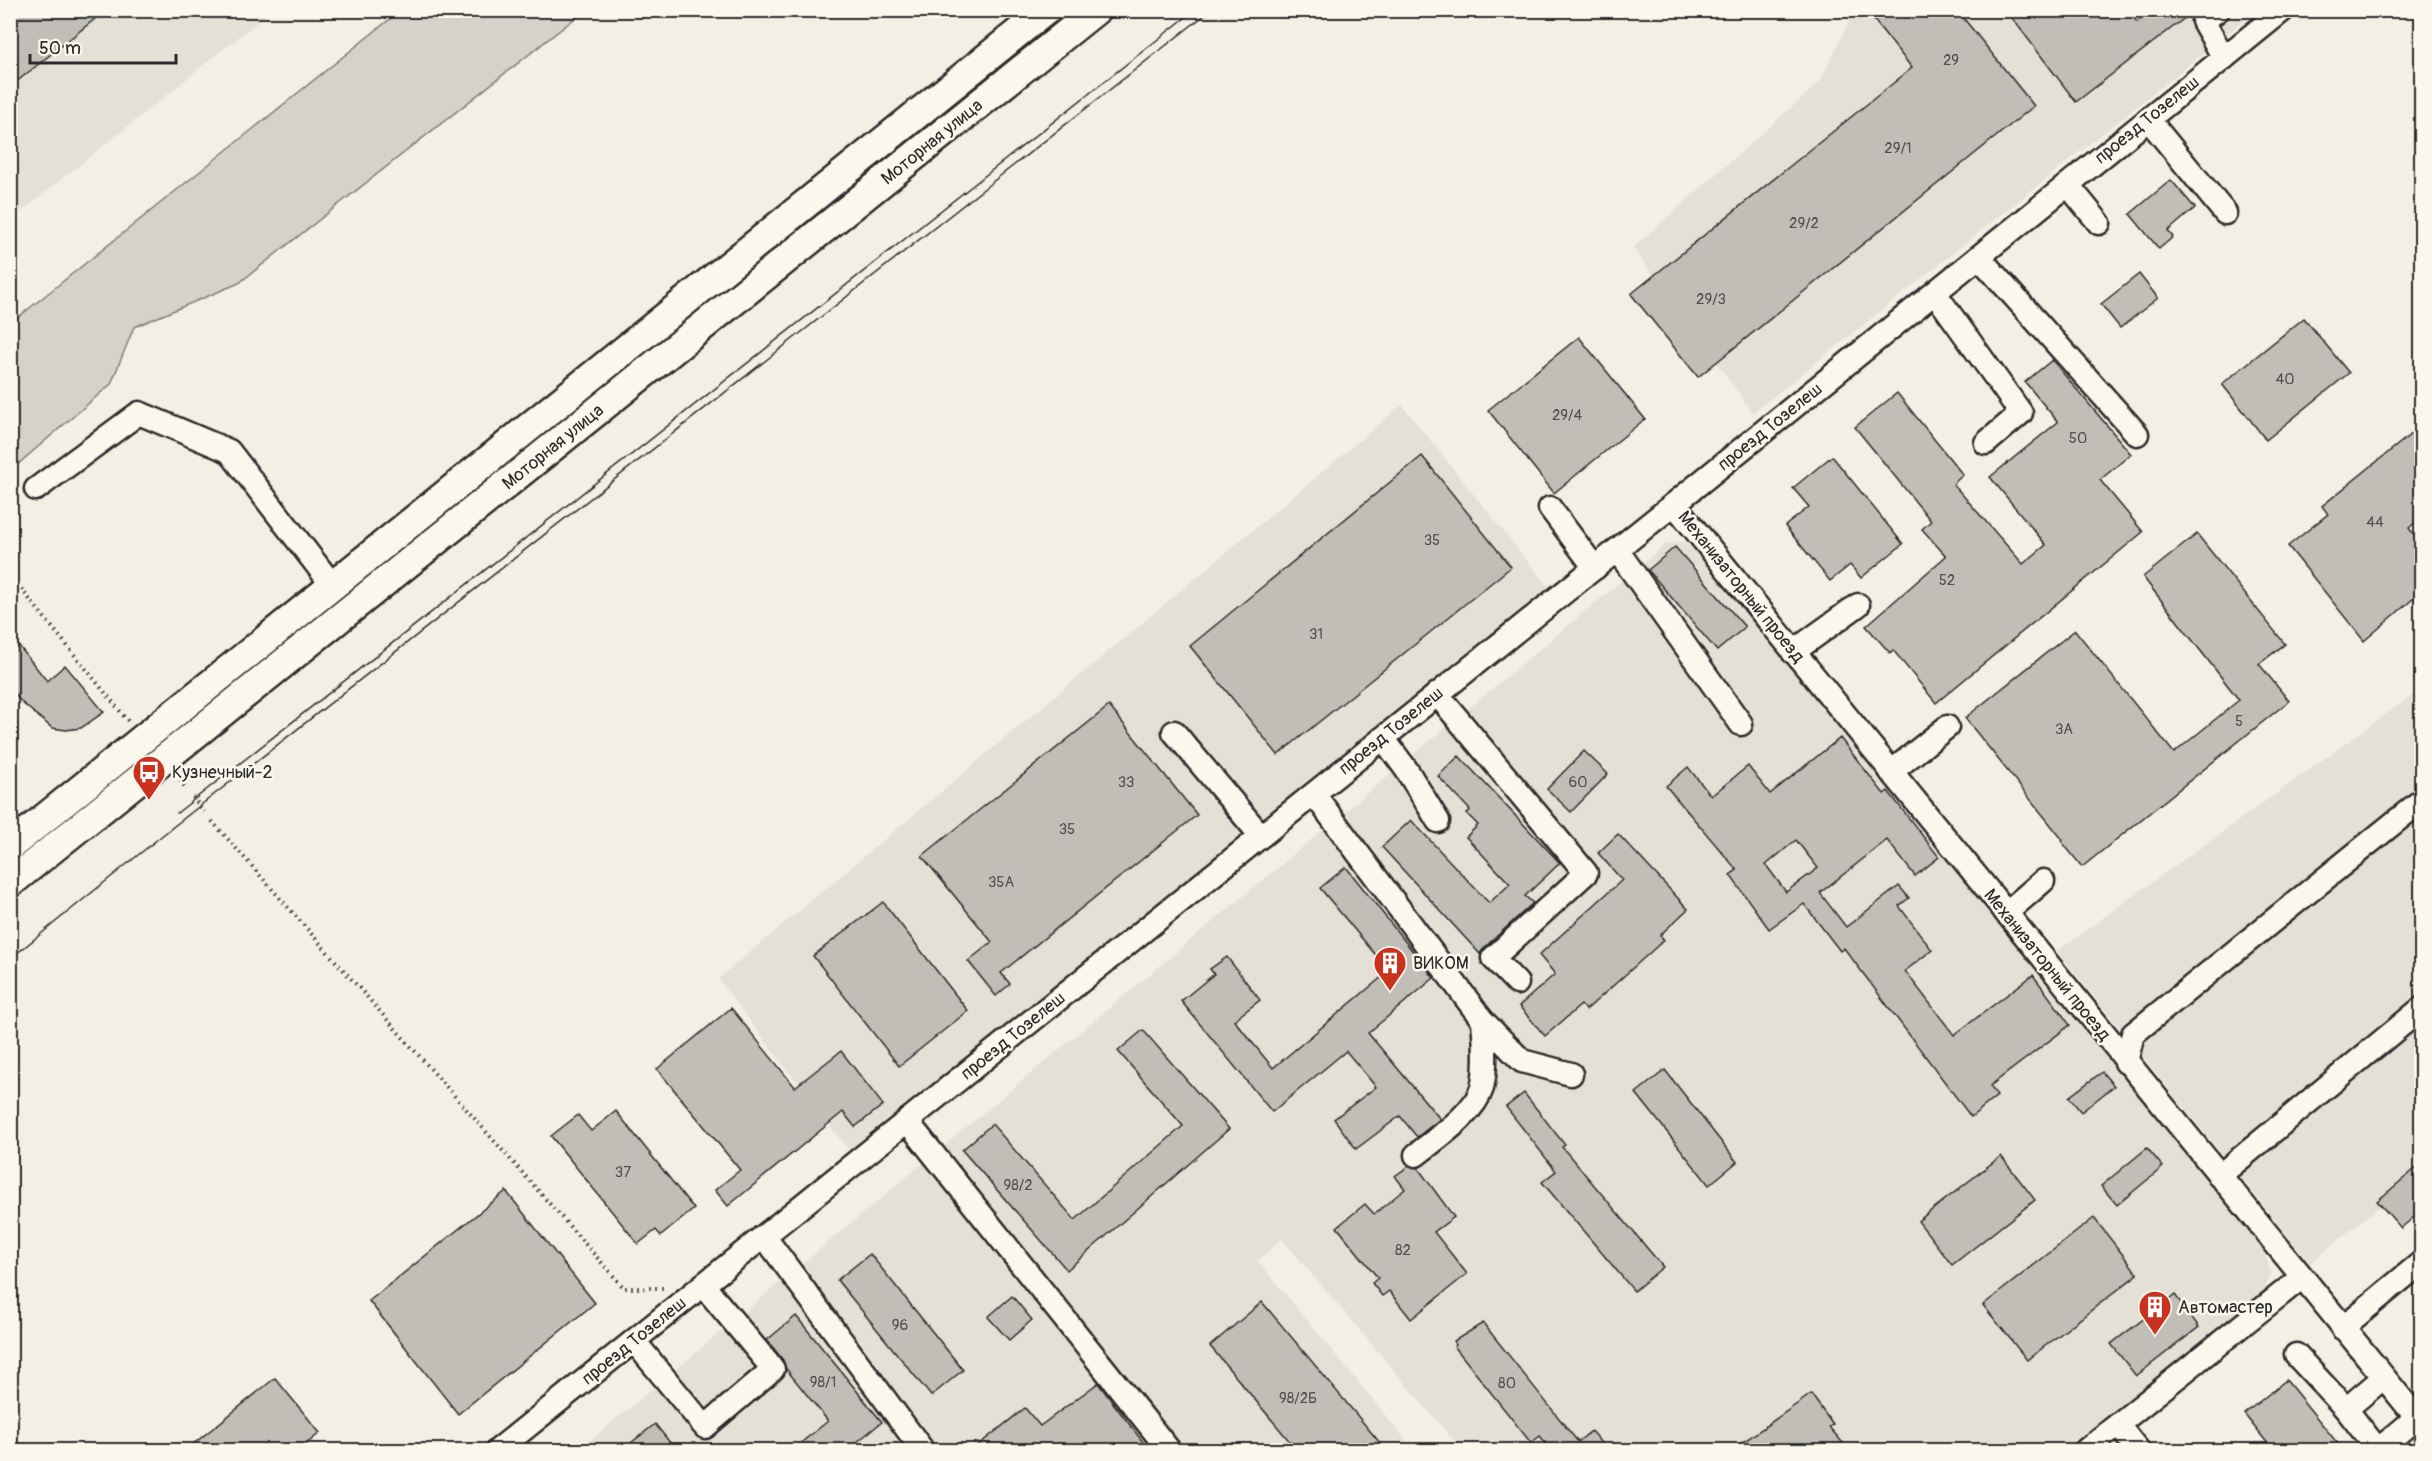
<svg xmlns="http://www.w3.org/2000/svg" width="2432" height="1461" font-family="Pangolin,sans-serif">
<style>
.built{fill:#e4e0d6}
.green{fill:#d5d2c9;stroke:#807e7a;stroke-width:1.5}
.building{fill:#c0beb6;stroke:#2b2b2b;stroke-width:1.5;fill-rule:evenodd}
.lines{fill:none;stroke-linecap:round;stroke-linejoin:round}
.minor-casing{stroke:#2b2b2b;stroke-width:27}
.major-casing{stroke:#2b2b2b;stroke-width:33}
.path{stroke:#2b2b2b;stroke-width:4;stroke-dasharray:1.5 4.5;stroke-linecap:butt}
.minor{stroke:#fbf7ec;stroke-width:22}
.major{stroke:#fbf7ec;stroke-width:28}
.tram{stroke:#2b2b2b;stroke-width:1.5}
.labels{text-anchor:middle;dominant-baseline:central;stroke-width:5;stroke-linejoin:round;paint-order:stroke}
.number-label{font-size:15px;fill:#50504e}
.street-label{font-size:18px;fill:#2b2b2b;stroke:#fbf7ec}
.poi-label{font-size:18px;fill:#2b2b2b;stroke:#fbf7ec;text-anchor:start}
</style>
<rect width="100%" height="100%" fill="#f3efe4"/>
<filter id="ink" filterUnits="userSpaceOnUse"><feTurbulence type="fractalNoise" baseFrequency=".0167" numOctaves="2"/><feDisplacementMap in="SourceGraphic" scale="12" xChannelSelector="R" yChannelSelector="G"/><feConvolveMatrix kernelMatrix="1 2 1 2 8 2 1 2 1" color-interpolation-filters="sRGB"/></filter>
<g filter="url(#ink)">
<g class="built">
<path d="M11,11H271L11,220Z"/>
<path d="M1854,11H2256L1753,413L1633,248L1820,82Z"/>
<path d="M1402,405L1548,587L850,1152L718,979Z"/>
<path d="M1682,542L1696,550L2264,1251L2271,1274L2262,1295L2068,1450H1462L1282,1239L1258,1261L1414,1450H579L1666,544Z"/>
<path d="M2421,689V1173L2310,1263L2057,951Z"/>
</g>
<path class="green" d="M400,11H584L239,283L134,327L111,384L11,470V323Z"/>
<g class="building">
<path d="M10,10H106L10,87Z"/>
<path d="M1866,10H1957L2034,106L1698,377L1631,294L1912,68Z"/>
<path d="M2006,10H2128L2137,22L2152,10H2195L2076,102Z"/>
<path d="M2171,180L2195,208L2168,231L2173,237L2159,249L2130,214Z"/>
<path d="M2139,274L2158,298L2120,328L2101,304Z"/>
<path d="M2304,318L2349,373L2266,440L2222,384Z"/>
<path d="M1579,337L1645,419L1554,493L1488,410Z"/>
<path d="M2052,360L2131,454L2100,480L2143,532L1936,703L1893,650L1890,653L1866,626L1946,556L1922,529L1931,521L1855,427L1897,393L1963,475L1953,484L2023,564L2046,545L1990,477L2058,422L2025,382Z"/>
<path d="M2421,426V517L2409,528L2421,544V592L2364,641L2288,546L2328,514L2322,506Z"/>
<path d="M1422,456L1511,567L1278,755L1190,646Z"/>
<path d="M1832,456L1903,544L1861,578L1850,565L1830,581L1785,526L1809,507L1793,488Z"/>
<path d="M2197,534L2285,644L2259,664L2289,701L2082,867L2062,842L2063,840L1965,718L2075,630L2174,753L2239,700L2143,577Z"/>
<path d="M1675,547L1745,627L1717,651L1648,570Z"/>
<path d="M10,635L47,681L65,665L104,712L81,728L66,730L52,728L21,702L10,688Z"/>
<path d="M1109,706L1197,815L1001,973L1010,984L996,996L968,961L992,942L922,856Z"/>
<path d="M1840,738L1884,794L1888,791L1939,857L1915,876L1887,840L1820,893L1846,927L1899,886L1909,898L1899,906L1932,950L1905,971L1954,1035L2033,975L2070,1025L1990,1086L1997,1096L1971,1117L1844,948L1840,951L1804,904L1769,929L1730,875L1737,870L1666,786L1688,767L1711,796L1748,766L1770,794ZM1796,840L1818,868L1786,892L1766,865Z"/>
<path d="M1584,751L1608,774L1571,812L1547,789Z"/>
<path d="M1459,756L1560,863L1525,896L1533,903L1484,948L1480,954L1382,847L1411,820L1489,903L1510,884L1466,837L1478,825L1467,814L1470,810L1438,776Z"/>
<path d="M1618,834L1688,909L1660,935L1664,940L1586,1010L1581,1005L1545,1036L1519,1006L1555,974L1539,955L1622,880L1598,853Z"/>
<path d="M1346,867L1434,978L1368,1033L1440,1119L1417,1137L1400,1116L1356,1149L1334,1119L1376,1087L1346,1051L1272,1112L1181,1001L1214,974L1210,969L1227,957L1260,1000L1234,1020L1273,1068L1389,971L1320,888Z"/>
<path d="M883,902L968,1011L899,1066L813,956Z"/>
<path d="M731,1008L795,1087L841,1051L883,1105L855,1127L843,1112L728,1206L715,1190L740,1170L657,1069Z"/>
<path d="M1143,1030L1229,1129L1067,1270L962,1150L992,1124L1075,1220L1183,1126L1118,1051Z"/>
<path d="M1665,1070L1737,1162L1709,1185L1636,1093Z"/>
<path d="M2102,1072L2114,1086L2081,1112L2069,1097Z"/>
<path d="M1524,1093L1565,1145L1562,1147L1663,1267L1634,1291L1542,1182L1556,1171L1506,1107Z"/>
<path d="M616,1111L694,1209L661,1236L656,1230L638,1244L551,1136L578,1115L591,1131Z"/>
<path d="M2147,1148L2163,1167L2117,1205L2101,1186Z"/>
<path d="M2001,1156L2035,1200L1952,1265L1918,1221Z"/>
<path d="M2421,1164V1211L2401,1228L2377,1201Z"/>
<path d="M1409,1166L1418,1168L1454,1217L1434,1232L1467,1274L1411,1319L1389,1291L1382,1296L1372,1283L1378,1278L1337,1227L1365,1204L1374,1214L1405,1189L1395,1176Z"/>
<path d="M506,1191L595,1303L458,1414L369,1301Z"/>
<path d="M2094,1218L2138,1274L2027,1360L1983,1305Z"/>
<path d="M870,1254L963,1370L931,1396L837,1280Z"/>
<path d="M2175,1295L2199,1327L2136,1376L2111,1344Z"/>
<path d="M1012,1296L1032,1320L1009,1340L988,1317Z"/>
<path d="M1262,1302L1386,1450H1297L1210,1346Z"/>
<path d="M796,1316L882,1422L847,1450H792L828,1421L786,1369L783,1360L767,1340Z"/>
<path d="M1483,1323L1578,1442L1591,1431L1607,1450H1551L1540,1436L1531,1443L1454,1346L1456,1345L1454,1341Z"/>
<path d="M275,1378L320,1433L299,1450H186Z"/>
<path d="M2286,1380L2343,1450H2273L2244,1414Z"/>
<path d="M1098,1383L1149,1450H972L1025,1408L1040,1426Z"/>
<path d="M1811,1394L1833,1425L1829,1427L1849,1450H1732Z"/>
<path d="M655,1424L676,1450H622Z"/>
</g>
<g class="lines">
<g class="minor-casing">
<g id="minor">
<path d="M2218,10L2203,21L2224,58"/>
<path d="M2148,119L2225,213"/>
<path d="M2068,185L2099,223"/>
<path d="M1979,257L2137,434"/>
<path d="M1935,293L2021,413L1986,443"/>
<path d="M36,489L139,413L229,451L333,586"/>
<path d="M1674,504L2422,1424"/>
<path d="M1550,508L1595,568"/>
<path d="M1617,550L1741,724"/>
<path d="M1793,652L1858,605"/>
<path d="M1437,694L1586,873L1493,958L1517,983"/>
<path d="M1174,732L1261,836"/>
<path d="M1383,738L1406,769L1438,821"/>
<path d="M1891,772L1947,727"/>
<path d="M1314,794L1483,1021C1485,1042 1487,1067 1482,1088C1474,1114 1437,1138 1416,1155"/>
<path d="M2006,913L2043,881"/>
<path d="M1483,1021L1522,1061L1571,1074"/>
<path d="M2126,1062L2133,1034L2422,800"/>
<path d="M907,1121L1169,1450"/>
<path d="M2219,1176L2422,1008"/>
<path d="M764,1236L921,1448"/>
<path d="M2342,1328L2422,1262"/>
<path d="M634,1341L705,1427L773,1369L703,1285"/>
<path d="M2296,1355L2346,1409L2378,1450L2416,1418"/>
<path d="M2346,1409L2383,1378"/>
<path d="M2118,1425L2138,1450"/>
<path d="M498,1450L1674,504L2283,10"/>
<path d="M2086,1450L2301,1278"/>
</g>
</g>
<g class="major-casing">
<g id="major">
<path d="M10,846L1046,10"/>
<path d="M10,883L1096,10"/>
</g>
</g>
<g class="path">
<path d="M10,575L128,721"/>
<path d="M176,776L185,787"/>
<path d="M193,797L204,812"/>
<path d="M212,821L624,1288H667"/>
</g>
<use href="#minor" class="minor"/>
<use href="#major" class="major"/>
<g class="tram">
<path d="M177,813L1195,10"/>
<path d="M10,959L164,834L1211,10"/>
</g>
</g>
</g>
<defs>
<g id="bus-pin" transform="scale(1.725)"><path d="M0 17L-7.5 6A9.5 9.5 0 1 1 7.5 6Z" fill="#c8321e" stroke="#fbf7ec"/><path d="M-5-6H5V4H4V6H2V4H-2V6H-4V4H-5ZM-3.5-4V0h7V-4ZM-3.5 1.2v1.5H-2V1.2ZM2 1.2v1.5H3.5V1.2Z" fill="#fff"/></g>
<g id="building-pin" transform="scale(1.725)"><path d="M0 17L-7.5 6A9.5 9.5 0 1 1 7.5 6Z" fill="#c8321e" stroke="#fbf7ec"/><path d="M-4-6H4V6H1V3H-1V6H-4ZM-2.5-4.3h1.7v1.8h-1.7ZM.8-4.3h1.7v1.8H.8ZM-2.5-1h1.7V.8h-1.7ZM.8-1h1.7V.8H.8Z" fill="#fff"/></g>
</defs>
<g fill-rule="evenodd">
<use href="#bus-pin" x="149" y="772"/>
<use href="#building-pin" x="1390" y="963"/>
<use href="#building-pin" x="2155" y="1307"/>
</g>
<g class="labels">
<g class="number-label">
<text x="1951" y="60">29</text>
<text x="1898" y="148">29/1</text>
<text x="1804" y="223">29/2</text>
<text x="1711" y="299">29/3</text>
<text x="2285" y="379">40</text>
<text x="1567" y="415">29/4</text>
<text x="2078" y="438">50</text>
<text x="2375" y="522">44</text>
<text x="1432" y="540">35</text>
<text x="1947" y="580">52</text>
<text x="1316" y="634">31</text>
<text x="2239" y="721">5</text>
<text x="2064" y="729">3А</text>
<text x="1126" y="782">33</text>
<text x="1578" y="782">60</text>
<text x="1067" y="829">35</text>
<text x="1001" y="882">35А</text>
<text x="623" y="1172">37</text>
<text x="1018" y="1185">98/2</text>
<text x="1403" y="1250">82</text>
<text x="900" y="1325">96</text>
<text x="823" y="1382">98/1</text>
<text x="1507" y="1383">80</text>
<text x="1298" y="1398">98/2Б</text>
</g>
<g class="street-label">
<text transform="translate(2147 120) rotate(-39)">проезд Тозелеш</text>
<text transform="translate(932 142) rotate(-39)">Моторная улица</text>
<text transform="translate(1770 427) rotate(-39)">проезд Тозелеш</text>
<text transform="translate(553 447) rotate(-39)">Моторная улица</text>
<text transform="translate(1741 587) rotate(51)">Механизаторный проезд</text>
<text transform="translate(1391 731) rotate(-39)">проезд Тозелеш</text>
<text transform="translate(2047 965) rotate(51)">Механизаторный проезд</text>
<text transform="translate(1013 1036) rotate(-39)">проезд Тозелеш</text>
<text transform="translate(634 1341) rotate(-39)">проезд Тозелеш</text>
</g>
<g class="poi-label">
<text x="172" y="772">Кузнечный-2</text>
<text x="1413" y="963">ВИКОМ</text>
<text x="2178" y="1307">Автомастер</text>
</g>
</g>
<rect width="2432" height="1461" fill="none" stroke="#fbf7ec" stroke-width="36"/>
<rect x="18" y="18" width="2396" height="1425" fill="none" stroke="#2b2b2b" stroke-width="2" filter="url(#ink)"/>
<path d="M30 54v9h146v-9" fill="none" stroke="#2b2b2b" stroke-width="3"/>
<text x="39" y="54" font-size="18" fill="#2b2b2b" stroke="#fbf7ec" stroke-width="4.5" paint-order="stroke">50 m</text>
</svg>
